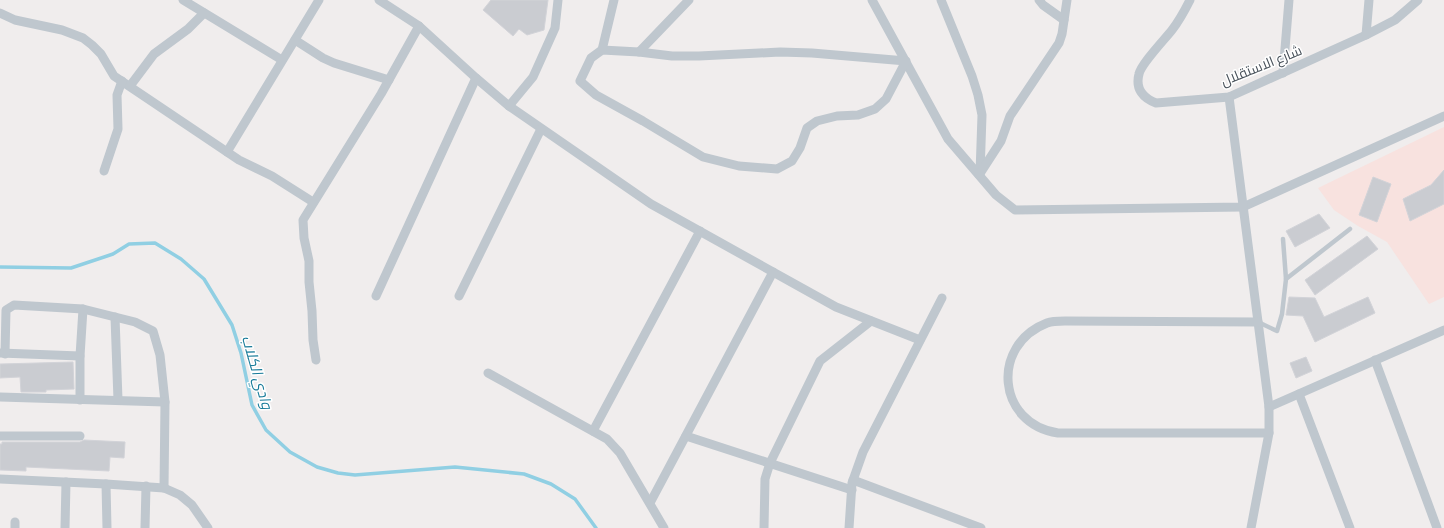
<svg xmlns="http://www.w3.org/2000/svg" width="1444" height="528" font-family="Commissioner,Cairo,sans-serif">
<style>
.medical{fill:#f8e2df}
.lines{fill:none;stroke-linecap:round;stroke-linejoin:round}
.stream{stroke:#90cfe3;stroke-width:3.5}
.building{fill:#caccd1;stroke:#d2d3d8}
.service{stroke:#bfc7ce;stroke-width:4.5}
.minor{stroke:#bfc7ce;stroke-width:9}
.labels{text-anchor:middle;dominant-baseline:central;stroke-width:3;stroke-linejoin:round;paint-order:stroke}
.street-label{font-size:14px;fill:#475059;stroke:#fff}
.water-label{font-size:15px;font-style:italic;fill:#197b99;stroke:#fff}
</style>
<rect width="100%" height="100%" fill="#f0eded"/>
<path class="medical" d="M1444,127V297L1429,304L1387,242L1358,226L1334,210L1318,188Z"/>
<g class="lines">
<path class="stream" d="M0,267L71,268L113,254L129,244L155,243L181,259L204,279L232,325L241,353L252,405L266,430L290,452L317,467L338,473L355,475L455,467L524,474L551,484L575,499L596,528"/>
</g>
<g class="building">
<path d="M491,0H548L544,30L527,35L519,29L513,36L483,10Z"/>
<path d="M1444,170V204L1410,221L1403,199L1431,185Z"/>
<path d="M1373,177L1391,184L1377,222L1359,215Z"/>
<path d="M1319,214L1330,228L1295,247L1286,231Z"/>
<path d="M1367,236L1378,249L1315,295L1305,280Z"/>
<path d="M1289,297L1315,298L1324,317L1368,297L1375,313L1315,342L1303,316L1286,315Z"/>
<path d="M1306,357L1312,371L1296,378L1290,363Z"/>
<path d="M73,362L74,389L46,390V392H21L20,377L0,378V364Z"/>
<path d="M84,440L125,442L124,458L110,457L109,471L26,467V471L0,470V444H2V442H80Z"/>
</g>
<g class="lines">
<g class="service">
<path d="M1283,239L1286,279"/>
<path d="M1258,322L1277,331L1282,314L1286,279L1350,229"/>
</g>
<g class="minor">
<path d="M183,0L282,60"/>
<path d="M379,0L419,26L476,78L509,106L651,204L836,307L920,340"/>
<path d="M872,0L948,139L996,195L1015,210L1243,207L1444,116"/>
<path d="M941,0L972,76L978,95L982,115L980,174"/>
<path d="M1039,0L1043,5L1064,20"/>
<path d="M1190,0C1185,10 1179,21 1172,30C1165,39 1141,64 1139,74C1135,89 1143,98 1156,103L1229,97L1366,35L1395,20L1418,0"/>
<path d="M0,13L15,20L62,30L83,38L92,45L101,54L114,76L239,160L272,176L313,202"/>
<path d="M1366,35L1369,0"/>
<path d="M295,40L323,58L334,63L389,80"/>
<path d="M602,50L639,52L672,56H699L780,52L812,53L906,61L886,99L875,109L858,115L837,116L817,121L807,128L800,148L792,161L777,169L739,166L703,157L643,121L596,95L580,81L591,58Z"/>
<path d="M602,50L614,0"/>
<path d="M639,52L689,0"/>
<path d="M1283,73L1289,0"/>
<path d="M130,86L154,54L188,29L204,13"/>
<path d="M1229,97L1269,407V433L1251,528"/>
<path d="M509,106L533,77L555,28L558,0"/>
<path d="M227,152L319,0"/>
<path d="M104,171L118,129L117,95L122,81"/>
<path d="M979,175L1001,141L1010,116L1059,43L1062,34L1067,0"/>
<path d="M376,296L476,78"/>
<path d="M459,296L541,129"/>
<path d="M115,317L118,400"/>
<path d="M1258,322L1065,321C1059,321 1052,321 1047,323C990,345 997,424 1058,433H1269"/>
<path d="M0,353L80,356"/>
<path d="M5,354L6,310L14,305L83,309L135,322L153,331L160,355L165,402L164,488"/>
<path d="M316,360L313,340L312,311L309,282V261L304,238L303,220L381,94L419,26"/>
<path d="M1375,360L1437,528"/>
<path d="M488,373L607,439L620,453L664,528"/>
<path d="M1299,394L1350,528"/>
<path d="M0,397L165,402"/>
<path d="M80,400V356L83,309"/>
<path d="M1269,407L1444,330"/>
<path d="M593,431L700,231"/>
<path d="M0,436H80"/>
<path d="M686,436L852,490"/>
<path d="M0,479L106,484L164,488L180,495L192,505L208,528"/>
<path d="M853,480L981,528"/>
<path d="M106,484L107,528"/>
<path d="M650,503L773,272"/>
<path d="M15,522V528"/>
<path d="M65,528L66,482"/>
<path d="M145,528L146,486"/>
<path d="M764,528L765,479L770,463L820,361L871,321"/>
<path d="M849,528L852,483L863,452L942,298"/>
</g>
</g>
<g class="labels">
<g class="street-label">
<text transform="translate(1261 65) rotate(-22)">شارع الاستقلال</text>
</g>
<g class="water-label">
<text transform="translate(258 372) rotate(74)">وادي الكلاب</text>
</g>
</g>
</svg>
